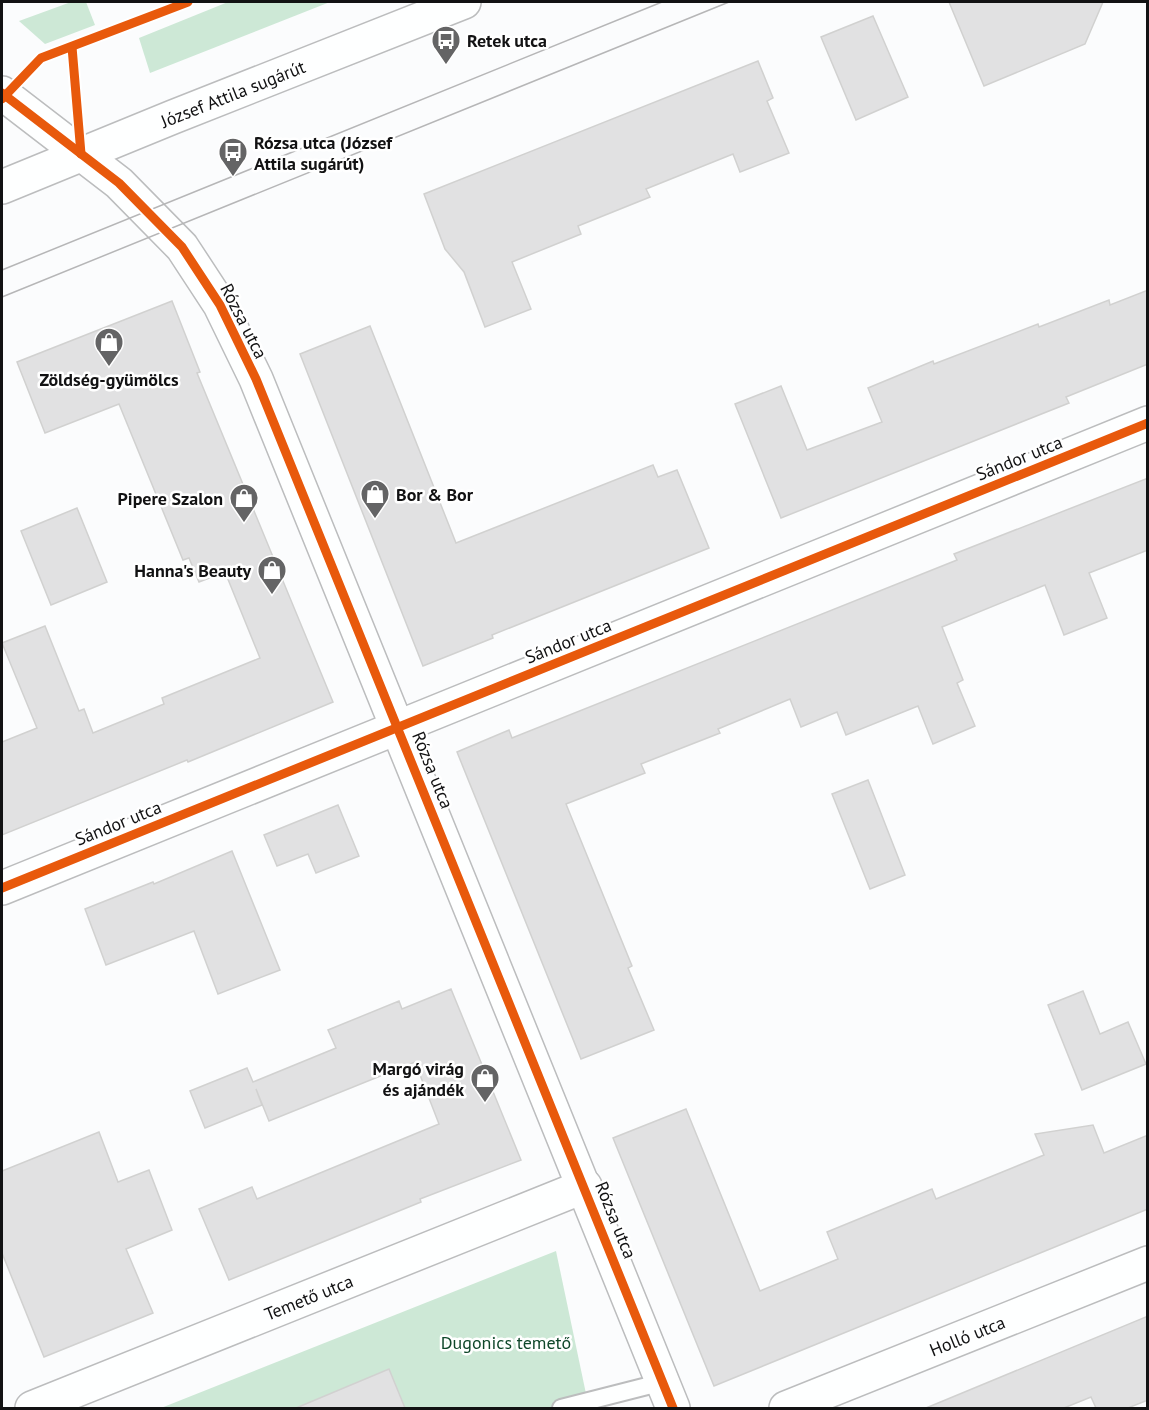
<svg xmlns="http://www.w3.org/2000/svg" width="1149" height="1410" font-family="'PT Sans',sans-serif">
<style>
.green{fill:#cde8d6}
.building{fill:#e1e1e2;stroke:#d1d1d0;stroke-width:1.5}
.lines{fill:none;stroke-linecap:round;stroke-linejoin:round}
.lane-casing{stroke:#bcbdbe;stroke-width:20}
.street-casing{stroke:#bcbdbe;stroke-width:36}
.secondary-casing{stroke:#bcbdbe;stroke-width:36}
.primary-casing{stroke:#bcbdbe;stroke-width:36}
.lane{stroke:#feffff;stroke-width:16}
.street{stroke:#feffff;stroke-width:33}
.secondary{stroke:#feffff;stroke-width:33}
.primary{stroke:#feffff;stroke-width:33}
.tram{stroke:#b6b6b7;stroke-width:1.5}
.cycleway-casing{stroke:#fff;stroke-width:13}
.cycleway{stroke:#e8590c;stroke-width:9}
.labels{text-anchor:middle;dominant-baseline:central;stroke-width:5;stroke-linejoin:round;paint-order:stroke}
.poi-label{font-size:18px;font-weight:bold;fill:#121213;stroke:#fff;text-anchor:start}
.street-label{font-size:18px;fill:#121213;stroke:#fff}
.park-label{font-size:18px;fill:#0f472a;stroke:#fff}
</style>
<rect width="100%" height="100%" fill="#fbfcfd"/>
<g class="green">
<path d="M71,2H86L95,25L45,44L19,21Z"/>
<path d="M228,2H330L150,73L139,38Z"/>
<path d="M556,1251L589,1408H161Z"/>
</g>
<g class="building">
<path d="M949,2H1103L1085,44L984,86Z"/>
<path d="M873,16L908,97L856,120L821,37Z"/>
<path d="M758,61L773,98L767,101L789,153L740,172L733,154L646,189L650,197L578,226L581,234L512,262L531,309L485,327L464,272L445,249L424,194Z"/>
<path d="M1148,290V364L1066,397L1069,403L781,518L735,404L781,386L807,450L882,422L868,388L933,361L934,364L1038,324L1039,327L1109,300L1110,305Z"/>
<path d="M172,301L200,372L197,373L333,702L188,762L187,760L2,835V742L37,728L2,643L45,626L79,711L84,709L93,733L164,704L162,698L260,658L225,572L199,582L189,558L183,560L119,404L45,433L17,362Z"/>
<path d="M370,326L456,543L653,465L658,477L677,470L709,548L492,635L493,638L423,666L300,354Z"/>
<path d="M1148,478V550L1089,573L1107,618L1064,635L1045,585L942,627L963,680L957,683L975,726L933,744L918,706L846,735L837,712L801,727L790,699L718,729L720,733L641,764L645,773L566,804L632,966L628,968L654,1030L581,1059L457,752L509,730L512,738L957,560L954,554Z"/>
<path d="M77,508L107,582L51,605L21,531Z"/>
<path d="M868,780L905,875L870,889L832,794Z"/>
<path d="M338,805L359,856L316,873L308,854L277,866L264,835Z"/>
<path d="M232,851L280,970L218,994L194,931L106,965L85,909L153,882L154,884Z"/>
<path d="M451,989L521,1160L420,1199L421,1202L229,1280L199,1209L252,1187L257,1199L439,1124L415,1062L269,1121L256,1089L262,1105L205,1128L190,1091L247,1068L253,1082L336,1048L328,1030L399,1001L402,1009Z"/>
<path d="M1083,991L1100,1034L1128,1022L1146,1064L1082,1090L1048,1005Z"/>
<path d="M686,1109L760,1291L838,1259L827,1232L932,1189L936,1199L1044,1155L1035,1134L1093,1125L1104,1153L1148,1135V1209L714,1386L613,1138Z"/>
<path d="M99,1132L118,1182L149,1170L172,1230L126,1249L153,1313L44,1357L2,1253V1171Z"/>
<path d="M1148,1316V1400L1128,1408H1096L1091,1397L1064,1408H926Z"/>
<path d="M389,1369L405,1408H296Z"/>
</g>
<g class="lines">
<g class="lane-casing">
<path id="lane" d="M561,1408L663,1382"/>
</g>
<g class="street-casing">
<g id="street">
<path d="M2,888L1148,423"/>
<path id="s1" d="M32,1408L585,1186"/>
<path id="s2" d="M786,1408L1148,1263"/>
</g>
</g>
<g class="secondary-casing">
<path id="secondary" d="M2,93L119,183L182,247L220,305L256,379L673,1408"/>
</g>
<g class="primary-casing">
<g id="primary">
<path id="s3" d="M2,187L173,117L464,2"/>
</g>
</g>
<use href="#lane" class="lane"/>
<use href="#street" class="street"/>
<use href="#secondary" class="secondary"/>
<use href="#primary" class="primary"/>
<g class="tram">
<path d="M2,270L662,2"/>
<path d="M2,297L729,2"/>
</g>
<g class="cycleway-casing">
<g id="cycleway">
<path d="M72,47L81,154"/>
<path d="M2,93L119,183L182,247L220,305L256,379L673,1408"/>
<path d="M2,99L41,58L188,2"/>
<path d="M2,888L1148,423"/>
</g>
</g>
<use href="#cycleway" class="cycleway"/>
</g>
<defs>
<g id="bus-pin" transform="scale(1.5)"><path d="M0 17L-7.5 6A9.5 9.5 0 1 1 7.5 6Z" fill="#646465" stroke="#fff"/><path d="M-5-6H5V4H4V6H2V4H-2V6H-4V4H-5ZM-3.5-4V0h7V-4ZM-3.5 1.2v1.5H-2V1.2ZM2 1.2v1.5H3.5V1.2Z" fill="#fff"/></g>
<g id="shop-pin" transform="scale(1.5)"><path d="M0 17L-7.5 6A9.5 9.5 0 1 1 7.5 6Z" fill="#646465" stroke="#fff"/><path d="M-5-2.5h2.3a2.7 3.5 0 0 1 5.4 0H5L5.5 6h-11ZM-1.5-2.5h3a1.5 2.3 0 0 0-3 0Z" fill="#fff"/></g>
</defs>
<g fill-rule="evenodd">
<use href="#bus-pin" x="446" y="40"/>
<use href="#bus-pin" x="233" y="152"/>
<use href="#shop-pin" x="109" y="342"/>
<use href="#shop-pin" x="375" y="494"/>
<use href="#shop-pin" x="244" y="498"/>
<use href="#shop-pin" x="272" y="570"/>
<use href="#shop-pin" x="485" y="1078"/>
</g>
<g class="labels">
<g class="poi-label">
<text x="467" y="40">Retek utca</text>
<text x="254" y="142">Rózsa utca (József<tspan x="254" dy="21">Attila sugárút)</tspan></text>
<text x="109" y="379" text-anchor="middle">Zöldség-gyümölcs</text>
<text x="396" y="494">Bor &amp; Bor</text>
<text x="223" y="498" text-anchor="end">Pipere Szalon</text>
<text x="251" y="570" text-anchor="end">Hanna's Beauty</text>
<text x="464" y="1068" text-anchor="end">Margó virág<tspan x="464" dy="21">és ajándék</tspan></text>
</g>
<g class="street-label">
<text stroke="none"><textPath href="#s3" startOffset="249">József Attila sugárút</textPath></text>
<text transform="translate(244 321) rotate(63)">Rózsa utca</text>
<text transform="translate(1019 458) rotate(-22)">Sándor utca</text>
<text transform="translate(568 641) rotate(-22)">Sándor utca</text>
<text transform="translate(433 770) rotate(68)">Rózsa utca</text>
<text transform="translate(118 823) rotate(-22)">Sándor utca</text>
<text transform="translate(616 1220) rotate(68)">Rózsa utca</text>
<text stroke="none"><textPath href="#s1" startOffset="298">Temető utca</textPath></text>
<text stroke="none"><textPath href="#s2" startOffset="195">Holló utca</textPath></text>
</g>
<g class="park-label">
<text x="506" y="1342">Dugonics temető</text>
</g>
</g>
<rect width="1149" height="1410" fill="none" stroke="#121213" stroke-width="6"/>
</svg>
